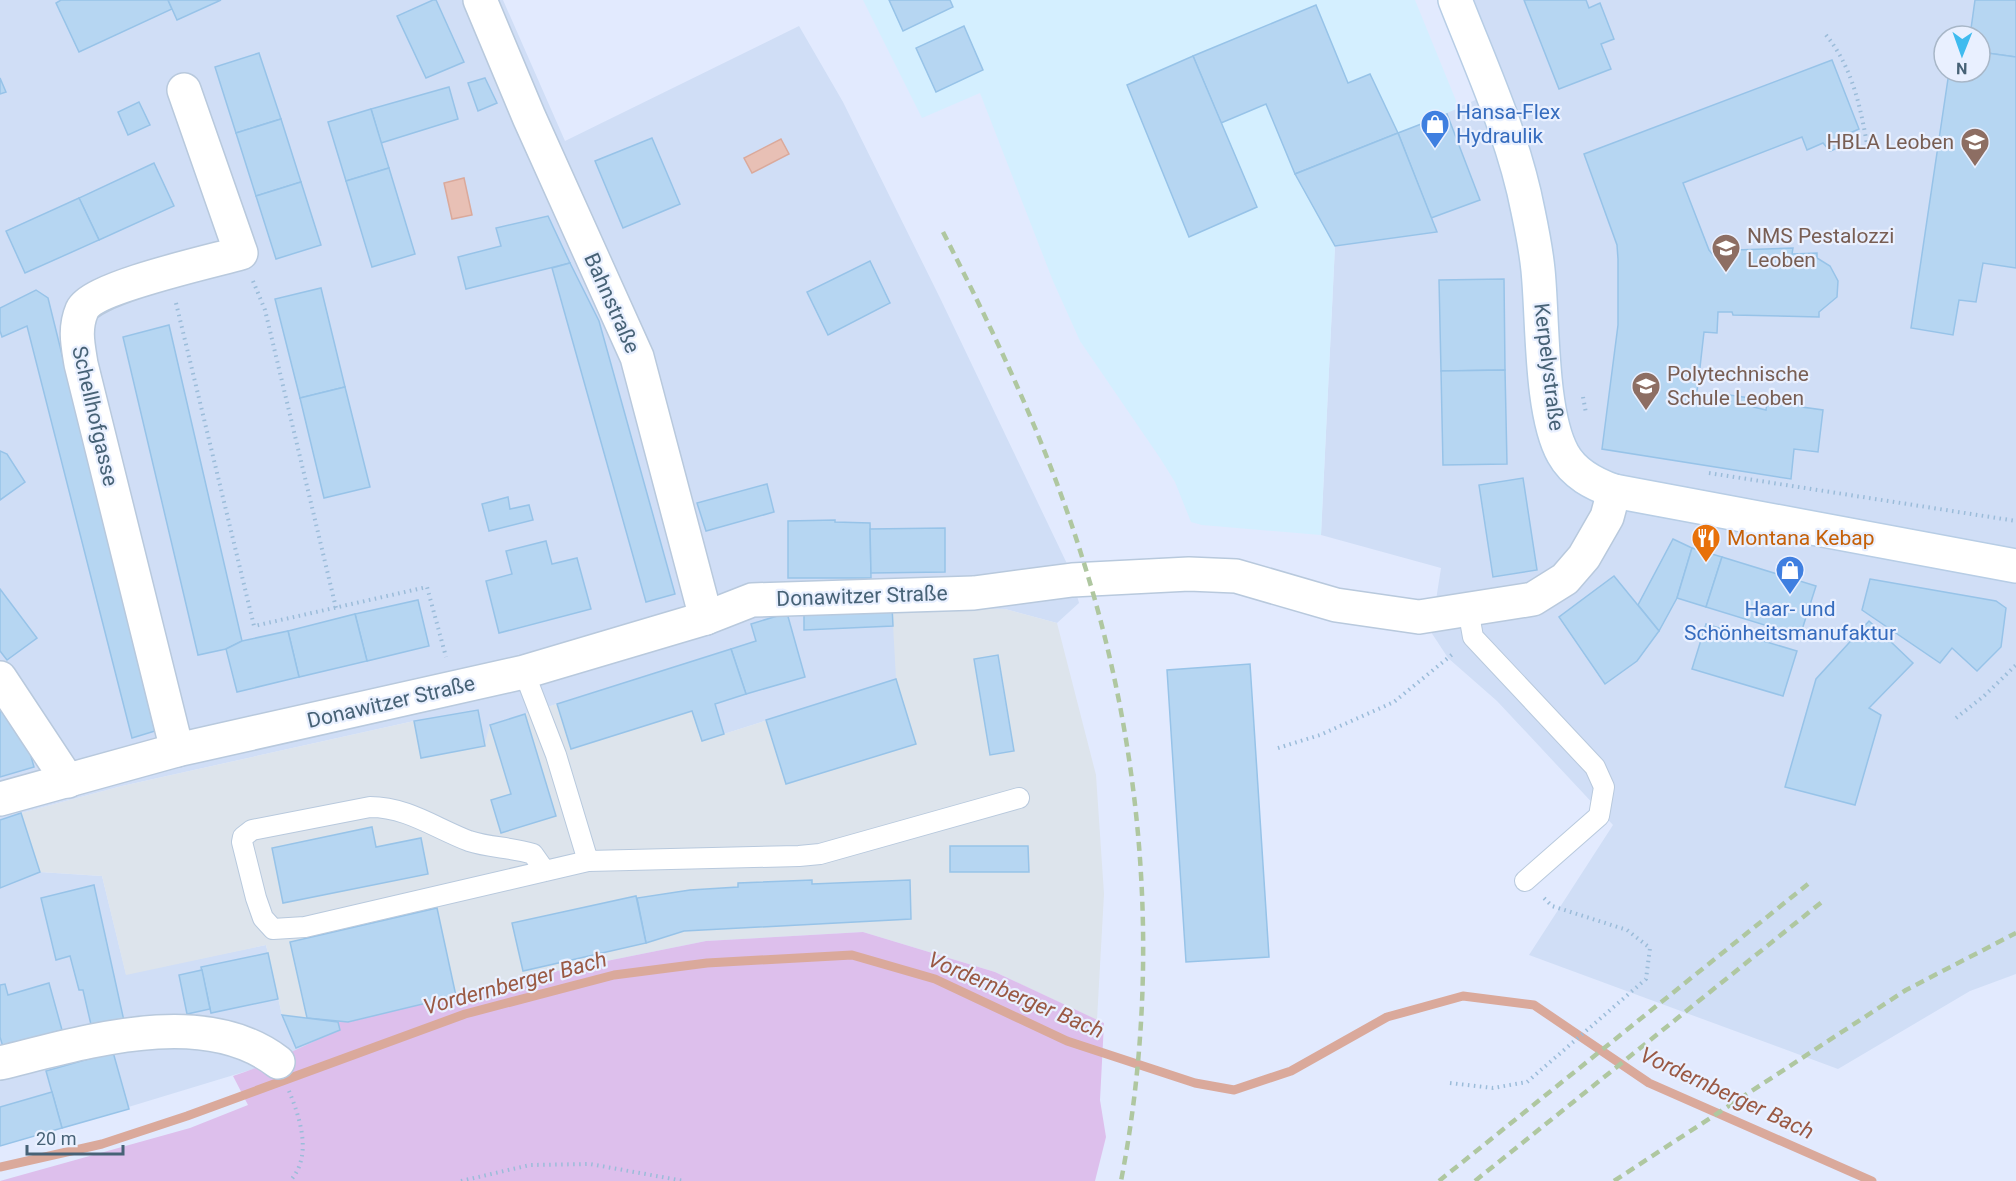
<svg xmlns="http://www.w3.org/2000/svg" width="2016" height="1181" font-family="Roboto,sans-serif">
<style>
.residential{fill:#d0def6;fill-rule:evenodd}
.commercial{fill:#d4efff}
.industrial{fill:#dde4ec}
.green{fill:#ddbfec}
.water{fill:#e8c0b5;stroke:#daa99b;stroke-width:1.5}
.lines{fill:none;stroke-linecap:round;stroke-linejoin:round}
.stream{stroke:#daa99b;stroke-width:9}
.building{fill:#b6d6f2;stroke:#97c3e8;stroke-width:1.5}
.lane-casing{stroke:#b8c9dd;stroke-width:22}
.street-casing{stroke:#b8c9dd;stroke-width:36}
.secondary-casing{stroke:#b7cde5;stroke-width:36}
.path{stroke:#9bbcd9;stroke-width:4;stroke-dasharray:1.5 4.5;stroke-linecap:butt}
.lane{stroke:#fff;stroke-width:20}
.street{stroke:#fff;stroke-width:33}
.secondary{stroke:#fff;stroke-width:33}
.rail{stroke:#afc7a0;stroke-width:4.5;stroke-dasharray:9 6;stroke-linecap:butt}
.labels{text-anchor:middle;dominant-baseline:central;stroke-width:4.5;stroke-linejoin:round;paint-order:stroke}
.shop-label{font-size:21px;fill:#366cbe;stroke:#e9f0ff;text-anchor:start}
.education-label{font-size:21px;fill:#785e54;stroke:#e9f0ff;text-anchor:start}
.street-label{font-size:21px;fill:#476276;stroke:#e9f0ff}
.food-label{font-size:21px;fill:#c56008;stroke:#e9f0ff;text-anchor:start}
.water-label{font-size:22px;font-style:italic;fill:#9a5944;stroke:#e9f0ff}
</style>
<rect width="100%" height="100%" fill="#e2eafe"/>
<g class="residential">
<path d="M0,0H503L565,141L799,26L843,102L941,300L1070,570L1079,603L1057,623L1005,609L896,679L702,741L692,712L571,749L557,704L490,725L485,746L421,758L414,721L122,786L21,813L40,872L102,876L126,974L266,945L282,1015L338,1022L340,1030L267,1065L0,1146Z"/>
<path d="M1471,0H2016V974L1970,991L1838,1069L1529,955L1613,825L1497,701L1448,658L1431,632L1441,568L1321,535L1335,246L1431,218L1398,133L1506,87ZM1944,36H1980V72H1944Z"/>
</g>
<path class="commercial" d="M863,0H1415L1459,108L1398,133L1437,232L1335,246L1321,535L1202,525L1191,522L1175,482L1160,458L1080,341L1053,281L980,93L922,118Z"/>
<path class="industrial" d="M892,606L1005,609L1057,623L1096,775L1104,894L1097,1020L995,972L863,932L706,941L522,978L348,1022L282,1015L266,945L126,975L102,876L40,872L21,813L122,786L414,721L484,746L490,725L557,704L572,749L692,711L702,741L896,679Z"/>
<path class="green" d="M863,932L995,972L1104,1023L1100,1100L1106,1137L1095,1181H0L190,1128L248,1105L233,1076C271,1064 303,1045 340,1030L338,1022H349L522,978L706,941Z"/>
<g class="water">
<path d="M781,139L789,154L752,173L744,158Z"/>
<path d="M464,178L472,215L452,219L444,183Z"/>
</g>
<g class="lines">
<path class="stream" d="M0,1167L102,1144L187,1116L465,1014L614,975L707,963L852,955L935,979L1067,1041L1195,1083L1234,1090L1291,1071L1387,1017L1463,996L1534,1005L1649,1083L1872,1181"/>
</g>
<g class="building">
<path d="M61,0H168L172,9L79,52L56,3Z"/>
<path d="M168,0H221L177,20Z"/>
<path d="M433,0H436L464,62L426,78L397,16Z"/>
<path d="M889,0H950L953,7L903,31Z"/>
<path d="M1524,0H1586L1589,8L1600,3L1614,39L1601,44L1611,69L1559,89Z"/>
<path d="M1975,0H2016V57L1980,52V36H1970Z"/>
<path d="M1316,5L1348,83L1370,74L1398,133L1295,174L1266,104L1221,123L1193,56Z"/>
<path d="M964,26L983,70L936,92L916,48Z"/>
<path d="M1980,52L2016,57V268L1983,263L1976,302L1959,300L1953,335L1911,328L1949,72H1980Z"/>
<path d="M259,53L281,119L236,133L215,67Z"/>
<path d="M1193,56L1257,207L1189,237L1127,85Z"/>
<path d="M1832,60L1859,129L1843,136V146L1830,151L1823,143L1807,150L1802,137L1683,183L1709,250L1714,256H1736V250L1793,248L1792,254L1817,253V258L1830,266L1838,281L1837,297L1819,312V317L1733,315L1732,312H1718L1717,333L1704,332L1698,385L1696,398L1721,403L1723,394L1750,398L1749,406L1766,410L1768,395L1802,400V407L1823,410L1818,452L1794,449L1791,479L1602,449L1618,325V259L1617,245L1584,154Z"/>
<path d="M0,78L6,92L0,94Z"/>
<path d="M485,78L497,103L478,111L468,83Z"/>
<path d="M449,87L458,119L381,143L371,109Z"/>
<path d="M139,102L150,125L128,135L118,112Z"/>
<path d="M371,109L389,168L346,181L328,122Z"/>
<path d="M1447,114L1480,200L1431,218L1398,133Z"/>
<path d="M281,119L301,182L256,196L236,133Z"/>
<path d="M1398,133L1437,232L1335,246L1295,174Z"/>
<path d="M652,138L680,204L623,228L595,161Z"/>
<path d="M154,163L174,206L99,240L79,198Z"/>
<path d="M389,168L415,254L372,267L346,181Z"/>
<path d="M301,182L321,245L276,259L256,196Z"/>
<path d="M79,198L99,240L25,273L6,231Z"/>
<path d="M548,216L570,263L466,289L458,257L501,246L496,228Z"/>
<path d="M870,261L890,303L828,335L807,292Z"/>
<path d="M570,263L599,321L675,594L646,602L552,268Z"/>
<path d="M1504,279L1505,370L1441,371L1439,280Z"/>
<path d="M321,288L345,387L300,398L275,299Z"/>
<path d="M36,290L48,298L155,731L132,738L27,326L2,337L0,331V308Z"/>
<path d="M169,325L242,641L226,649L198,655L123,337Z"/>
<path d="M1505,370L1507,464L1443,465L1441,371Z"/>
<path d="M345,387L370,487L324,498L300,398Z"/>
<path d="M0,451L7,454L25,482L0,500Z"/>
<path d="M1523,478L1537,570L1493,577L1479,485Z"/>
<path d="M767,484L774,512L706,531L697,503Z"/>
<path d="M508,497L510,509L529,505L533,520L489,531L482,504Z"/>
<path d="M835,520V522L870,523L871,578H788V521Z"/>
<path d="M945,528V572L871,573L870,529Z"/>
<path d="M1673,539L1692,548L1677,598L1659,631L1638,605Z"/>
<path d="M546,541L552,564L577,558L591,609L499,633L486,581L512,574L506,551Z"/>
<path d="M1692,548L1722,557L1706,607L1677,598Z"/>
<path d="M1722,557L1816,586L1800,636L1706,607Z"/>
<path d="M1614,576L1659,631L1637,661L1605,684L1559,617Z"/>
<path d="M1870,579L1996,601L2006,608L2001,647L1977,671L1952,648L1940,663L1862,610Z"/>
<path d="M0,589L37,638L7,660L0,651Z"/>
<path d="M418,600L429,646L367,661L355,614Z"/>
<path d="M892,606L893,626L804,630V609Z"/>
<path d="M787,613L805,677L746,694L731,649L756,641L751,624Z"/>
<path d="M355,614L367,661L299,677L288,631Z"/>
<path d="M1869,621L1913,663L1869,708L1881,715L1855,805L1785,787L1816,679Z"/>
<path d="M1706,624L1797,651L1783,696L1692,669Z"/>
<path d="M288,631L299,677L237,692L226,649L242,641Z"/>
<path d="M731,649L746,694L715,704L724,734L702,741L692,711L571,749L557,704Z"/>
<path d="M998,655L1014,751L990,755L974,659Z"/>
<path d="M1250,664L1269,957L1186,962L1167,670Z"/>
<path d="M896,679L916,744L786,784L766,720Z"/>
<path d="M0,699L25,735L34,767L0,777Z"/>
<path d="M478,710L485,746L421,758L414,721Z"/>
<path d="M525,714L556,816L501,833L491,800L511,794L490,725Z"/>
<path d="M21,813L40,872L0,888V820Z"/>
<path d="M372,827L376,847L421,838L428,874L283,903L272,848Z"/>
<path d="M950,846H1028L1029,872H950Z"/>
<path d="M812,880V884L910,880L911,919L684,931L646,943L637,898L690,890L738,887V883Z"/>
<path d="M94,885L124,1021L92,1029L83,990H79L70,956L56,960L41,898Z"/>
<path d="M636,896L646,943L523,971L512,923Z"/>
<path d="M437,908L456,996L348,1022L307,1018L290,942Z"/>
<path d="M268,953L278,999L211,1013L201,967Z"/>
<path d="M202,970L210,1009L187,1014L179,975Z"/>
<path d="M49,983L62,1030L3,1047L0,1037V985L5,984L8,995Z"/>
<path d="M282,1015L338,1022L340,1030L296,1048Z"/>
<path d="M113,1052L129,1109L62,1128L46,1071Z"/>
<path d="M52,1092L62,1128L0,1146V1107Z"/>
</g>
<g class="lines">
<g class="lane-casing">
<g id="lane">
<path d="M1468,609L1473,637L1595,767L1604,787L1599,816L1525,881"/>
<path d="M524,672L556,755L588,861L799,856L820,854L1019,798"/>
<path d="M545,871L533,854C512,847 490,848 469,841C435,828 407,807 370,807L252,830L243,837L242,842L256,898L263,918L273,929L305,927L588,861"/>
</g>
</g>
<g class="street-casing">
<g id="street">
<path d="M480,0L529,117L637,357L706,618"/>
<path d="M0,678L68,781"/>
<path d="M177,750L81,364C78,345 74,329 82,310C93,287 213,261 241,253L184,90"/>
<path d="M0,799L177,750L524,672L706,618L752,600L974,593L1072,580L1189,574L1236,576L1336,605L1419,617L1533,599L1565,579L1584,557L1607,517L1614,491"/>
<path d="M0,1063C83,1043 203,1004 278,1062"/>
</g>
</g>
<g class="secondary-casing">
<path id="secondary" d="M1455,0C1482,69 1514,138 1528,211C1532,230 1536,250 1538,270C1543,319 1540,413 1563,454C1574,474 1594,484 1614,491L2016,566"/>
</g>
<g class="path">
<path d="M1826,35C1853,68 1861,109 1868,150"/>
<path d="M253,281L265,310L336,608"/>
<path d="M176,303L254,626L427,587L446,657"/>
<path d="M1583,397L1586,413"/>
<path d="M1709,473L2016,521"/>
<path d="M1956,718L1984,696L2016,665"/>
<path d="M1278,748L1320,735L1394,702L1454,653"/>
<path d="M1450,1083L1493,1088L1527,1082L1646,979L1650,948L1627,930L1552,906L1544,898"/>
<path d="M289,1091C300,1118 313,1156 290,1181"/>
<path d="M461,1181L530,1165L590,1164L684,1181"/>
</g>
<use href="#lane" class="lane"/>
<use href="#street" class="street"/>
<use href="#secondary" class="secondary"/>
<g class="rail">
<path d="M943,232C997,338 1048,446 1083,560C1146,759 1161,976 1121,1181"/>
<path d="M1439,1181L1808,884"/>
<path d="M1475,1181L1823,901"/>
<path d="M1614,1181L1906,990L2016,933"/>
</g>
</g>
<defs>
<g id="shop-pin" transform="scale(1.5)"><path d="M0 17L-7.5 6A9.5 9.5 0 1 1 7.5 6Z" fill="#3f7fe0" stroke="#e9f0ff"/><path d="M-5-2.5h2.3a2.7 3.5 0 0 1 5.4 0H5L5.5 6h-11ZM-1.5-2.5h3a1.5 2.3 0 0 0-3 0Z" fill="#fff"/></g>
<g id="school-pin" transform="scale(1.5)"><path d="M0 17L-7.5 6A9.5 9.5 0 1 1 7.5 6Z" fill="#8d6e63" stroke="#e9f0ff"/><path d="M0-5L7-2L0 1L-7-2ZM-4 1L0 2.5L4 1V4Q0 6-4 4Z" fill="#fff"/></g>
<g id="restaurant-pin" transform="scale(1.5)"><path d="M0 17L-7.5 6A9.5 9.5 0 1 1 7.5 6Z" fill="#e8710a" stroke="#e9f0ff"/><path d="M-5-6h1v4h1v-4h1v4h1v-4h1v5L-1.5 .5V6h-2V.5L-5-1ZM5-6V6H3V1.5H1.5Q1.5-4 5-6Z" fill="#fff"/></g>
</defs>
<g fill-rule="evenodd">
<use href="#shop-pin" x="1435" y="124"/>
<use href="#school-pin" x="1975" y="142"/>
<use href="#school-pin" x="1726" y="248"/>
<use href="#school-pin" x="1646" y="386"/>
<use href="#restaurant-pin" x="1706" y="538"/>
<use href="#shop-pin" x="1790" y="570"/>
</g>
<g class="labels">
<g class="shop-label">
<text x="1456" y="112">Hansa-Flex<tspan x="1456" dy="24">Hydraulik</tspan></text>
<text x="1790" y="609" text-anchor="middle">Haar- und<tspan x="1790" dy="24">Schönheitsmanufaktur</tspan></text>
</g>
<g class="education-label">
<text x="1954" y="142" text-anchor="end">HBLA Leoben</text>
<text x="1747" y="236">NMS Pestalozzi<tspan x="1747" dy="24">Leoben</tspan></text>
<text x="1667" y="374">Polytechnische<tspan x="1667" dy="24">Schule Leoben</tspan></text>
</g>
<g class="street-label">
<text transform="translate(612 303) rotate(66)">Bahnstraße</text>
<text transform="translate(1549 367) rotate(83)">Kerpelystraße</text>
<text transform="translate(95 416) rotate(77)">Schellhofgasse</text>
<text transform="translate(862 596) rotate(-2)">Donawitzer Straße</text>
<text transform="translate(391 702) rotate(-13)">Donawitzer Straße</text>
</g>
<g class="food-label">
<text x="1727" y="538">Montana Kebap</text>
</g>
<g class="water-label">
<text transform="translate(515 983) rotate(-15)">Vordernberger Bach</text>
<text transform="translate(1016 995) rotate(23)">Vordernberger Bach</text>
<text transform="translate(1727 1093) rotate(25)">Vordernberger Bach</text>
</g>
</g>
<g transform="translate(1962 54) rotate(181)"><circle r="28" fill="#e9f0ff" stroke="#a8b7c8" stroke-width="1.5"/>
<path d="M0-4.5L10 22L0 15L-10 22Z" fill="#3fbbef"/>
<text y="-9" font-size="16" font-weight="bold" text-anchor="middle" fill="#476276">N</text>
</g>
<path d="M27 1145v9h96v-9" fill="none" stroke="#476276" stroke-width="3"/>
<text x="36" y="1145" font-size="18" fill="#476276" stroke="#e9f0ff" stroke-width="4.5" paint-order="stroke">20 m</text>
</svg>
